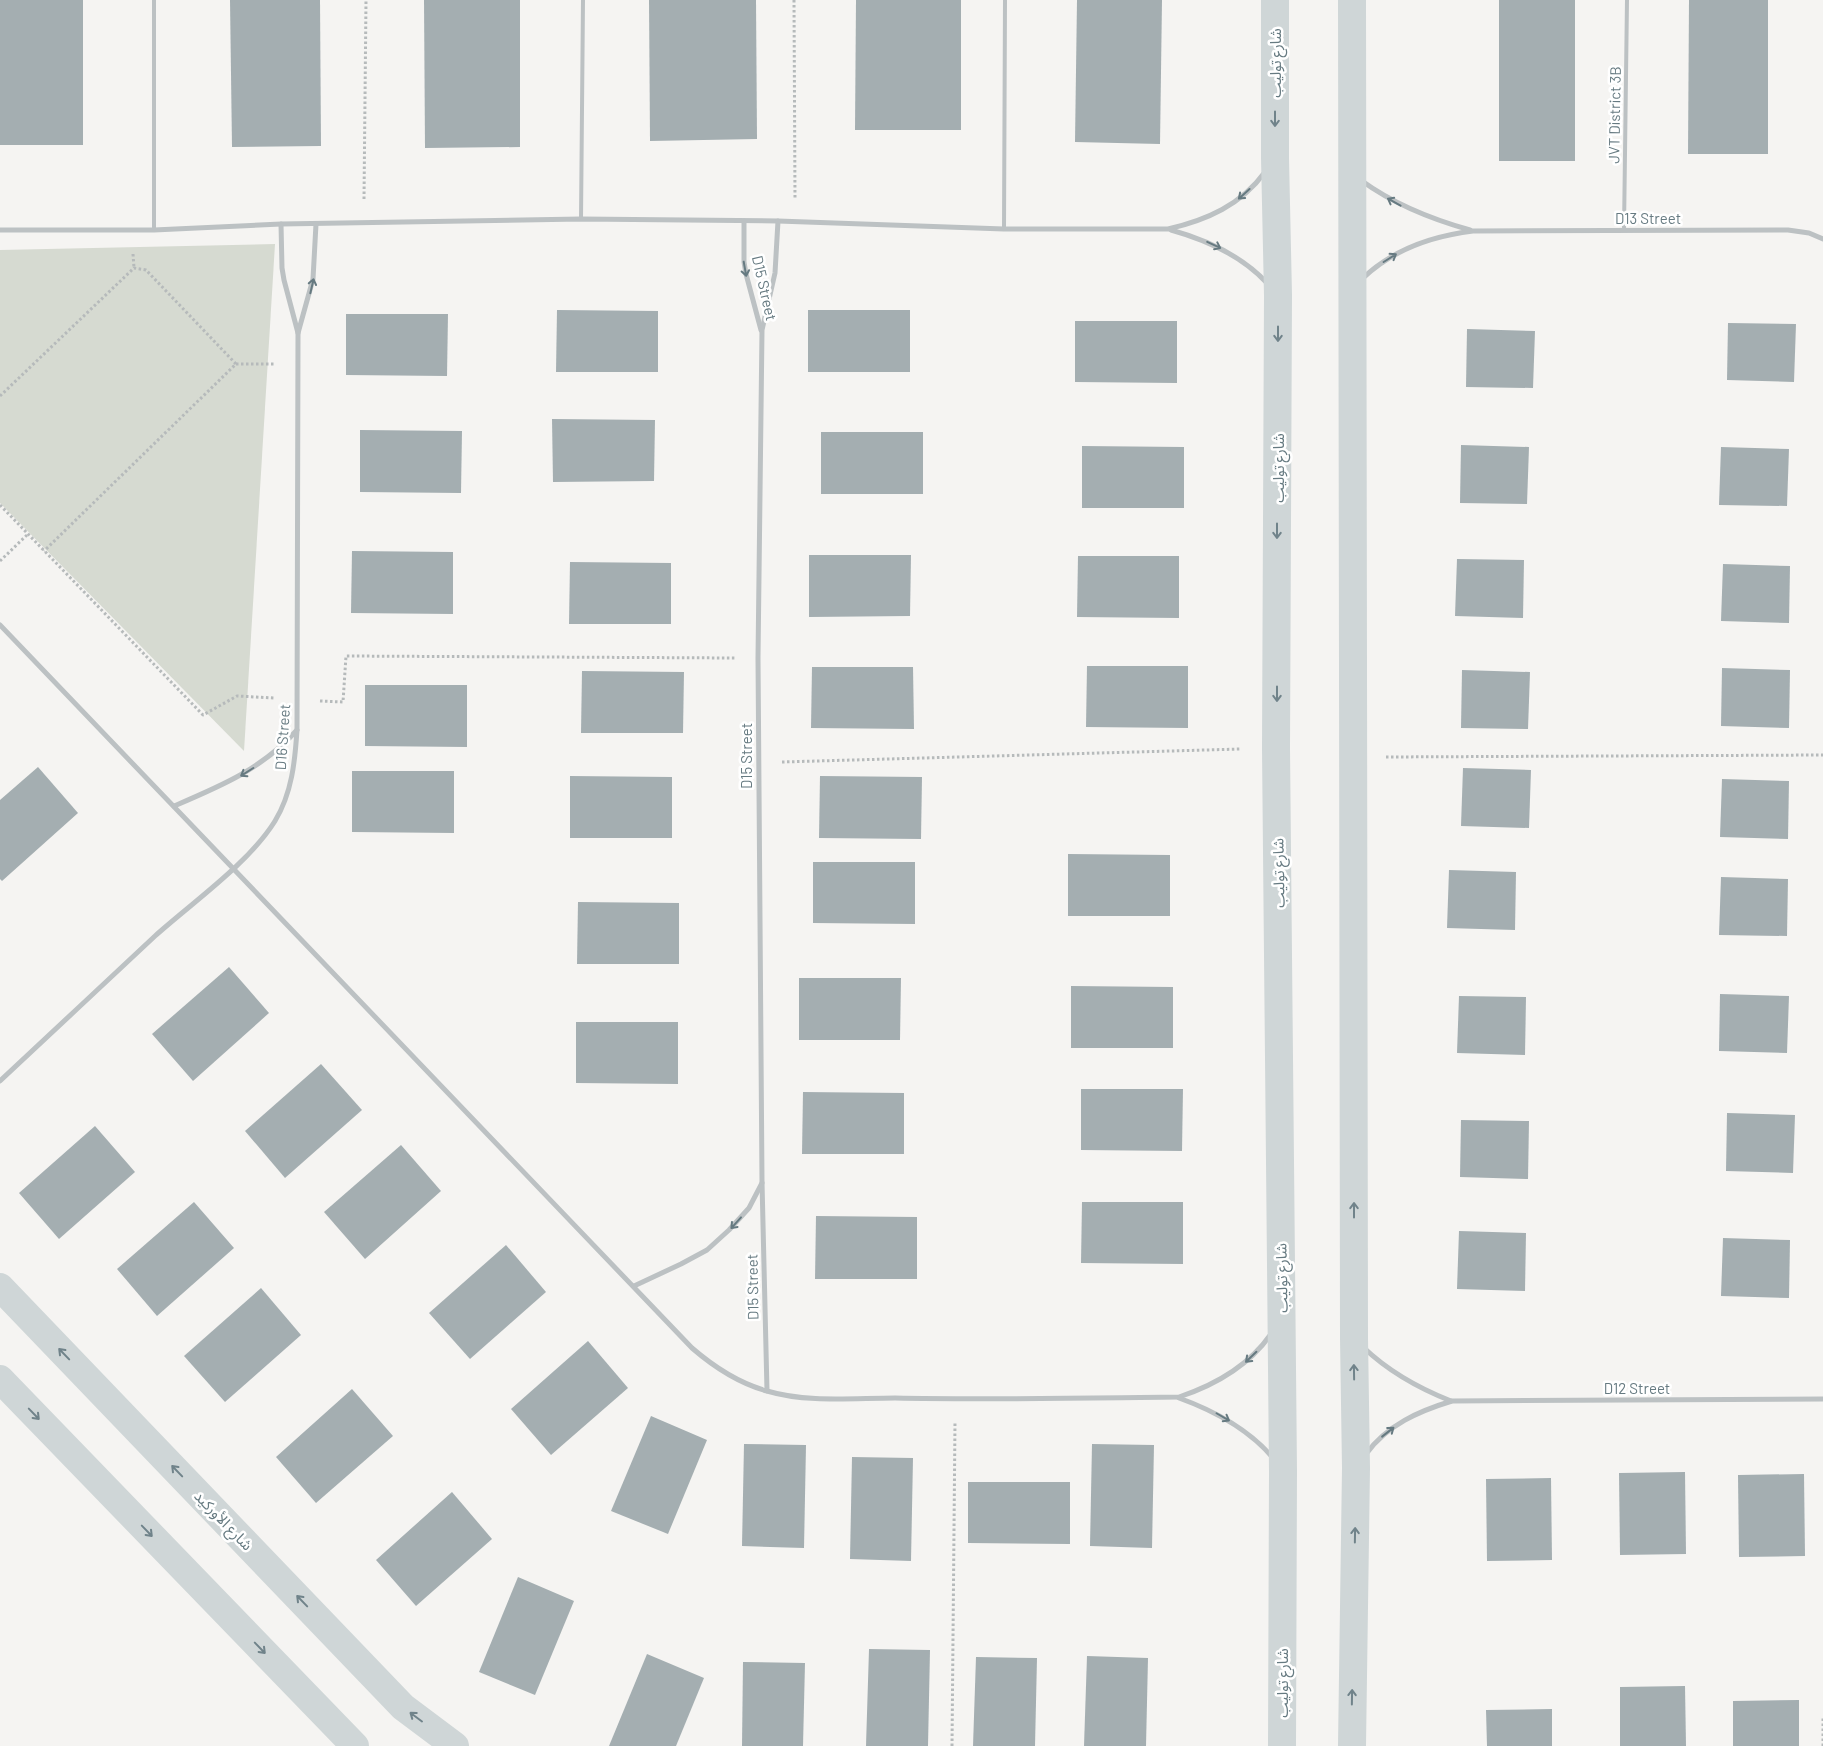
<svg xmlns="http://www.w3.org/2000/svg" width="1823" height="1746" font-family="Barlow,'Noto Sans Arabic',sans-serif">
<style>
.green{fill:#d6dad1}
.building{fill:#a4aeb1}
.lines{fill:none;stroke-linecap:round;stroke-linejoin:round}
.path{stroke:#b6babb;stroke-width:3;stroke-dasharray:2.5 2.5;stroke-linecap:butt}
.lane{stroke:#bcc1c3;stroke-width:4}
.street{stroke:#bcc1c3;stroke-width:5}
.secondary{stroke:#cfd6d7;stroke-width:28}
.oneway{stroke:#70838a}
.oneway2{stroke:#667a81}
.labels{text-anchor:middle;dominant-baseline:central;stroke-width:5;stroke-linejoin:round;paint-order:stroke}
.street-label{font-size:15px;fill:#667a81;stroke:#fff}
</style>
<rect width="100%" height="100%" fill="#f5f4f2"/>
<path class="green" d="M275,244L244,751L0,503V250Z"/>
<g class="building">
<rect x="0" y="0" width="83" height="145"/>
<path d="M230,0H320L321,146L232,147Z"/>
<path d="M424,0H520V147L425,148Z"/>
<path d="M649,0H756L757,139L650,141Z"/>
<path d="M856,0H961V130H855Z"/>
<path d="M1077,0H1162L1160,144L1075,142Z"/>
<rect x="1499" y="0" width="76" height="161"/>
<path d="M1689,0H1768V154H1688Z"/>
<path d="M557,310L658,311V372H556Z"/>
<rect x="808" y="310" width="102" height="62"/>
<path d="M346,314H448L447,376L346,375Z"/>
<path d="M1075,321H1177V383L1075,382Z"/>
<path d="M1728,323L1796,324L1794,382L1727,380Z"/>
<path d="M1467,329L1535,331L1533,388L1466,387Z"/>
<path d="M552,419L655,420L654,481L553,482Z"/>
<path d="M360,430L462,431L461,493L360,492Z"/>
<rect x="821" y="432" width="102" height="62"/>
<path d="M1461,445L1529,447L1527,504L1460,503Z"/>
<path d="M1082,446L1184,447V508H1082Z"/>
<path d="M1721,447L1789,449L1787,506L1719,505Z"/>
<path d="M352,551L453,552V614L351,613Z"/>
<path d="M809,555H911L910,616L809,617Z"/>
<path d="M1078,556H1179V618L1077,617Z"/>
<path d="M1457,559L1524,560L1523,618L1455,616Z"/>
<path d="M570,562L671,563V624H569Z"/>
<path d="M1723,564L1790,566L1789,623L1721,621Z"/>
<path d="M1087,666H1188V728L1086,727Z"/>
<path d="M812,667H913L914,729L811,728Z"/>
<path d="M1722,668L1790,670L1789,728L1721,726Z"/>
<path d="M1462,670L1530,672L1528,729L1461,728Z"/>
<path d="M582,671L684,672L683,733H581Z"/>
<path d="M365,685H467V747L365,746Z"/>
<path d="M38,767L78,813L2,881L0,879V800Z"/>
<path d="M1463,768L1531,770L1529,828L1461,826Z"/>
<path d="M352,771H454V833L352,832Z"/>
<path d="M570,776L672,777V838H570Z"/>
<path d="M820,776L922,777L921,839L819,838Z"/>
<path d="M1722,779L1789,781L1788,839L1720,837Z"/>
<path d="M1068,854L1170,855V916H1068Z"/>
<path d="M813,862H915V924L813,923Z"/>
<path d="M1449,870L1516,872L1515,930L1447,928Z"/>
<path d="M1721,877L1788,879L1787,936L1719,935Z"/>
<path d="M578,902L679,903V964H577Z"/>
<path d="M229,967L269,1013L193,1081L152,1034Z"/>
<path d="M799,978H901L900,1040H799Z"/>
<path d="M1071,986L1173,987V1048H1071Z"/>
<path d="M1720,994L1789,996L1787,1053L1719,1051Z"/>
<path d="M1459,996L1526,997L1525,1055L1457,1053Z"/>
<path d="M576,1022H678V1084L576,1083Z"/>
<path d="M321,1064L362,1110L285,1178L245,1131Z"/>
<path d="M1081,1089H1183L1182,1151L1081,1150Z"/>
<path d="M803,1092L904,1093V1154H802Z"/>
<path d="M1727,1113L1795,1115L1793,1173L1726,1171Z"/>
<path d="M1461,1120L1529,1121L1528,1179L1460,1177Z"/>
<path d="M95,1126L135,1172L59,1239L19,1193Z"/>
<path d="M401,1145L441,1191L365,1259L324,1212Z"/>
<path d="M194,1202L234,1248L157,1316L117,1269Z"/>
<path d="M1082,1202H1183V1264L1081,1263Z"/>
<path d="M816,1216L917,1217V1279H815Z"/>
<path d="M1459,1231L1526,1233L1525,1291L1457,1289Z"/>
<path d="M1723,1238L1790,1240L1789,1298L1721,1296Z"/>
<path d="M506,1245L546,1292L470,1359L429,1313Z"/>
<path d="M261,1288L301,1335L225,1402L184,1356Z"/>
<path d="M588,1341L628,1388L551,1455L511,1409Z"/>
<path d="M352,1389L393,1436L316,1503L276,1457Z"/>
<path d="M651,1416L707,1440L668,1534L611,1511Z"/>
<path d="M744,1444L806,1445L804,1548L742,1546Z"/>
<path d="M1092,1444L1154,1445L1152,1548L1090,1546Z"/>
<path d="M852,1457L913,1458L911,1561L850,1559Z"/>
<path d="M1685,1472L1686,1554L1620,1555L1619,1473Z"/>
<path d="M1804,1474L1805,1556L1739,1557L1738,1475Z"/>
<path d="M1551,1478L1552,1560L1487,1561L1486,1479Z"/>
<path d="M968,1482H1070V1544L968,1543Z"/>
<path d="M452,1492L492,1539L416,1606L376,1560Z"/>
<path d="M518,1577L574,1601L535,1695L479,1672Z"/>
<path d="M869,1649L930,1650L928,1746H866Z"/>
<path d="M647,1654L704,1678L676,1746H609Z"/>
<path d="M1087,1656L1148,1658L1146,1746H1084Z"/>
<path d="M976,1657L1037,1658L1035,1746H973Z"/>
<path d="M743,1662L805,1663L803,1746H742Z"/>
<path d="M1685,1686L1686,1746H1620V1687Z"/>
<path d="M1799,1700V1746H1733V1701Z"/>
<path d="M1552,1709V1746H1487L1486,1710Z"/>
</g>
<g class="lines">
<g class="path">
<path d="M794,0L795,199"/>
<path d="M364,199L366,0"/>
<path d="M133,254L134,268"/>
<path d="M236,364H275"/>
<path d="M0,396L134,268L146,270L236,364L44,551"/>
<path d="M0,505L203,715L237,696L274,698"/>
<path d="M0,561L28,534"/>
<path d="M320,701L343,702L346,656L735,658"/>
<path d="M1386,757L1823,755"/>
<path d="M782,762L1241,749"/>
<path d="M952,1746L955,1422"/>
<path d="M1823,1746V1717"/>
</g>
<g class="lane">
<path d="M581,219L583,0"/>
<path d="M1004,229L1005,0"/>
<path d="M154,230V0"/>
<path d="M1624,230L1627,0"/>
</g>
<g class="street">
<path d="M1362,181C1395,205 1431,219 1470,230"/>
<path d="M744,221V262L746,274L761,330"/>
<path d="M0,230H154L281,224L581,219L778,221L1004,229H1168C1207,220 1241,205 1265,172"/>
<path d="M1171,230C1207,240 1241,255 1267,283"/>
<path d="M1362,279C1392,250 1432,236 1473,231L1788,230L1809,233L1823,239"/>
<path d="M298,333L313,279L316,224"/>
<path d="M0,625L692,1348C714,1367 738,1383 767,1391C807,1403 853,1398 895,1398C990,1400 1084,1398 1179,1397C1215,1385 1248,1367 1271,1334"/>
<path d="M174,806C221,786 262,769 297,730"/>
<path d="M0,1081C52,1033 103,984 155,936C193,902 249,863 275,821C292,793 295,761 297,730L298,333L284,280L282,268L281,224"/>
<path d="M634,1286L681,1264L707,1250L729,1230L749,1208L762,1183"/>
<path d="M1363,1347C1389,1372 1418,1388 1451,1401"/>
<path d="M767,1391L762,1182L758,658L762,330L775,273L778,221"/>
<path d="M1179,1398C1215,1411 1249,1429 1274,1459"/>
<path d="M1366,1454C1387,1425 1419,1411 1452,1401L1823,1399"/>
</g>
<g class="secondary">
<path d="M1275,0V158L1278,295L1276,748L1283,1471L1282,1746"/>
<path d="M0,1287L403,1707L455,1746"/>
<path d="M0,1379L355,1746"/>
<path d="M1352,1746L1356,1468L1354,1338L1352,0"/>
</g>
</g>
<defs><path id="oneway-shaft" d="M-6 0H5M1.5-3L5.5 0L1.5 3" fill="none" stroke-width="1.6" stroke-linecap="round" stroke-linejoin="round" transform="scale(1.25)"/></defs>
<g class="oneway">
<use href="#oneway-shaft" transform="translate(1275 119) rotate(90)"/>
<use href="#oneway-shaft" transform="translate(1278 334) rotate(90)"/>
<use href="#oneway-shaft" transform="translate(1277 531) rotate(90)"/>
<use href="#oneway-shaft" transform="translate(1277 694) rotate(90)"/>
<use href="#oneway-shaft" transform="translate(1354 1210) rotate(-90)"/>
<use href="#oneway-shaft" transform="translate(64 1354) rotate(-134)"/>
<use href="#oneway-shaft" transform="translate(1354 1372) rotate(-91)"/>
<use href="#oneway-shaft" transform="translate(34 1414) rotate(46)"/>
<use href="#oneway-shaft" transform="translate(177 1471) rotate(-134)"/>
<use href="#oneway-shaft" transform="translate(147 1531) rotate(46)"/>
<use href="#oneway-shaft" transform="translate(1355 1535) rotate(-89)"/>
<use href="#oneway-shaft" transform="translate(302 1601) rotate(-134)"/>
<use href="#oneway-shaft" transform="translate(260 1648) rotate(46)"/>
<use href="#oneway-shaft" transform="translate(1352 1697) rotate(-89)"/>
<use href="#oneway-shaft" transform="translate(416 1717) rotate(-143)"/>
</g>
<g class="oneway2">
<use href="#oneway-shaft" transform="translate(1244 194) rotate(138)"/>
<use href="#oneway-shaft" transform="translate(1394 202) rotate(-151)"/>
<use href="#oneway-shaft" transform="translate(1214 245) rotate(25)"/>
<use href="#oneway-shaft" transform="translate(1390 258) rotate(-32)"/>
<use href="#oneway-shaft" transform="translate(745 269) rotate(80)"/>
<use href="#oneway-shaft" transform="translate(312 286) rotate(-77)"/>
<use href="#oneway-shaft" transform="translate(247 772) rotate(148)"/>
<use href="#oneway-shaft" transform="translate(736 1223) rotate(132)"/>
<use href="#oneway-shaft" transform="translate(1251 1357) rotate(136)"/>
<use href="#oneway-shaft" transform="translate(1223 1417) rotate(30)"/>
<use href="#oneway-shaft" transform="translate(1388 1432) rotate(-38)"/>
</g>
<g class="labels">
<g class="street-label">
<text transform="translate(1275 63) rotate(-90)">شارع توليب</text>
<text transform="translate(1614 115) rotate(-89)">JVT District 3B</text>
<text x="1648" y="218">D13 Street</text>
<text transform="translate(765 288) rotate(77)">D15 Street</text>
<text transform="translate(1278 468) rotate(-90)">شارع توليب</text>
<text transform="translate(282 737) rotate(-86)">D16 Street</text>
<text transform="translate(746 756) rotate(-90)">D15 Street</text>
<text transform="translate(1278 873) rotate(-91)">شارع توليب</text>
<text transform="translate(1281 1278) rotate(-91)">شارع توليب</text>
<text transform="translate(752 1287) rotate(-91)">D15 Street</text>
<text x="1637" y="1388">D12 Street</text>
<text transform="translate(224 1520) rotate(46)">شارع الأوركيد</text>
<text transform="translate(1282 1683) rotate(-90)">شارع توليب</text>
</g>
</g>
</svg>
